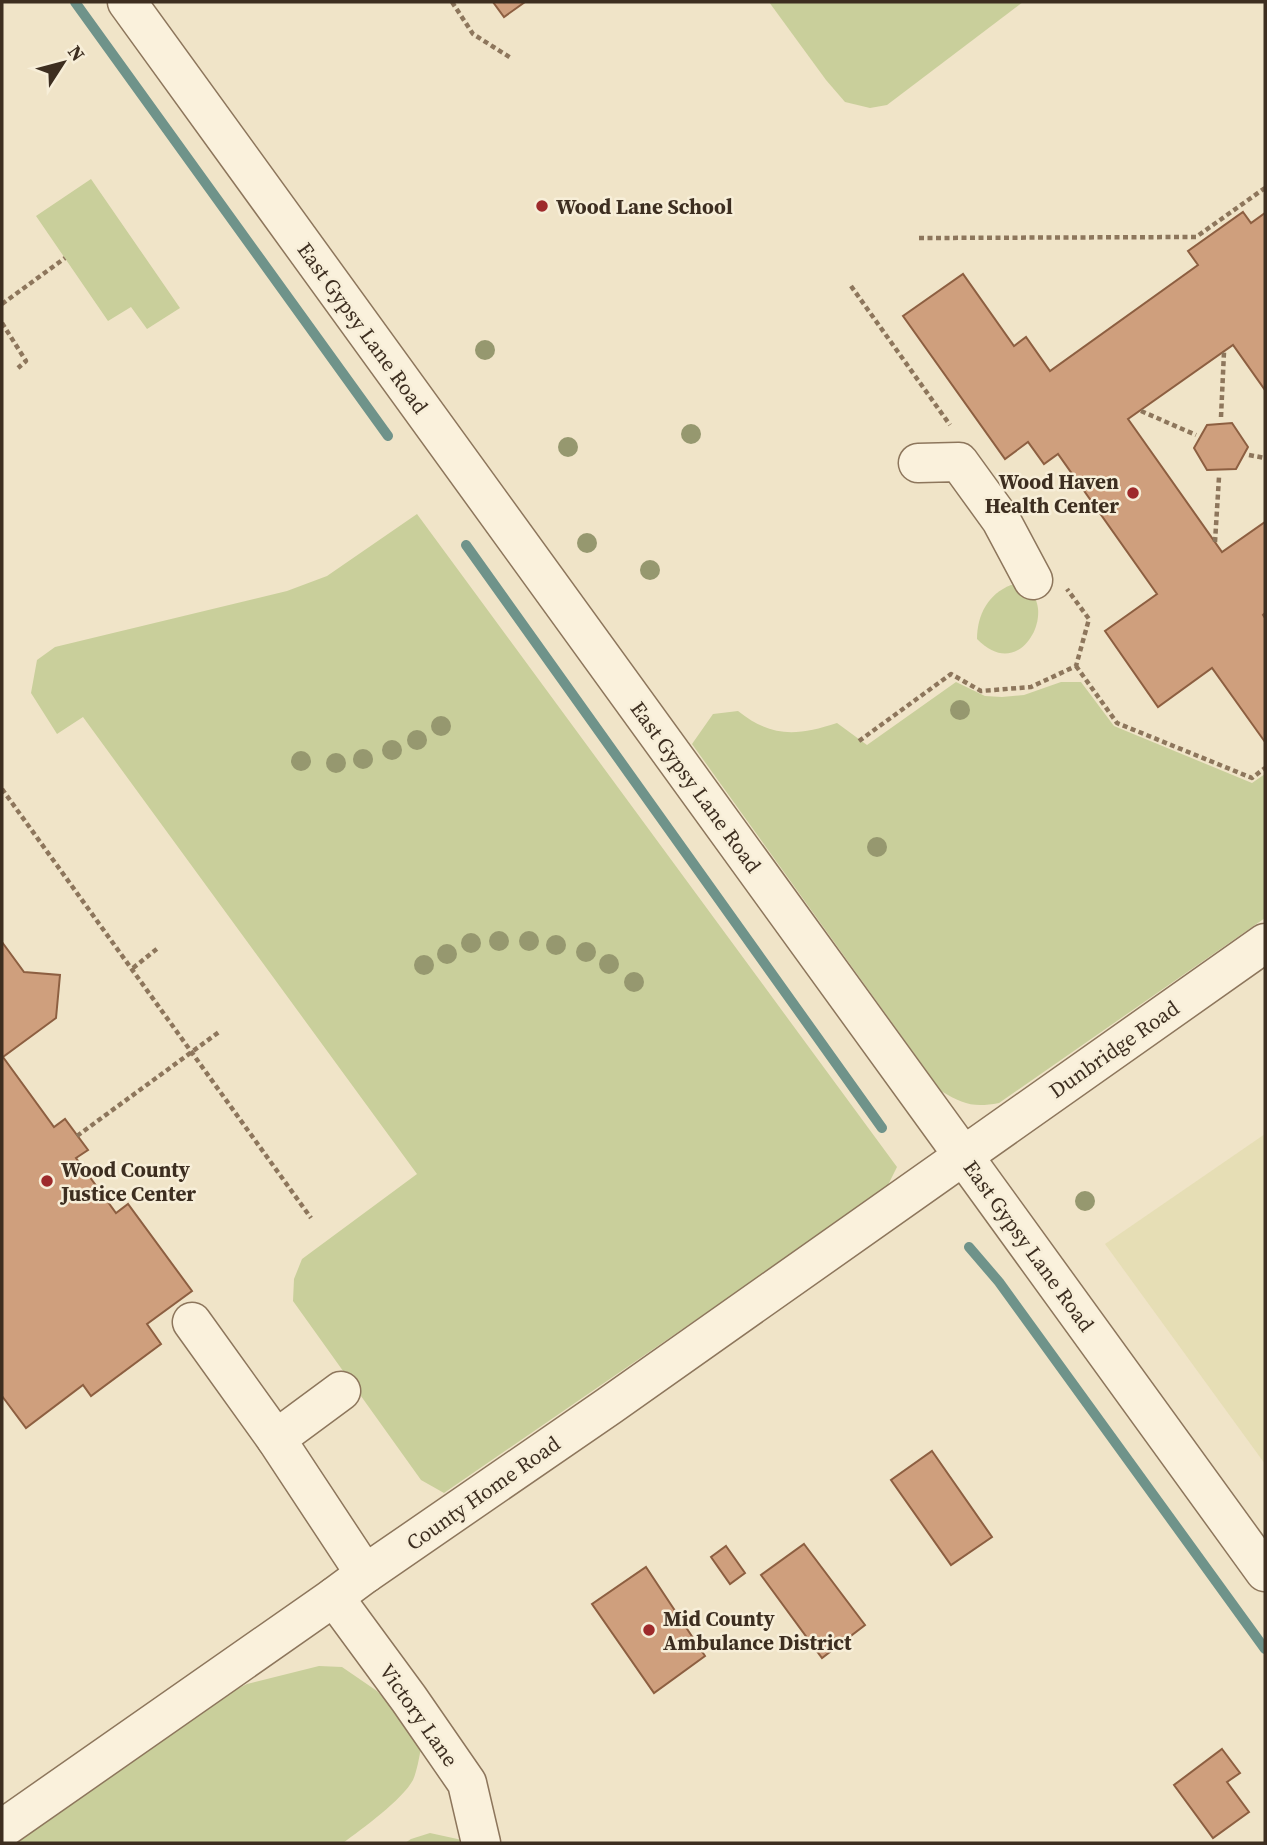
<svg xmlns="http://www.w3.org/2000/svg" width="1267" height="1845" font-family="'Source Serif 4',serif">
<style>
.farmland{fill:#e6deb5}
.green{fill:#c9cf9b}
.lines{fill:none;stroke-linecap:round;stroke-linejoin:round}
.stream{stroke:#6f938a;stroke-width:10}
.building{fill:#cf9f7d;stroke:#8d5f41;stroke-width:2}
.minor-casing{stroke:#8d765c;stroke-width:41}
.path{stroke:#8d765c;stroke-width:4.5;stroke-dasharray:5 3.5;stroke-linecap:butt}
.minor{stroke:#faf1dc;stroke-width:38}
.tree{fill:#96986f}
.poi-dot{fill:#9e2a2b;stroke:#f7eed8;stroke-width:2.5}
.labels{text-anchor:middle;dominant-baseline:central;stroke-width:5;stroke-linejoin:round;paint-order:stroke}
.poi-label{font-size:21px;font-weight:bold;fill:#3d2e20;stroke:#f7eed8;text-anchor:start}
.street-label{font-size:21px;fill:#3d2e20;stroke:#f7eed8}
</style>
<rect width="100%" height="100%" fill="#f0e4c8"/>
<path class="farmland" d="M1265,1134V1464L1105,1244Z"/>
<g class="green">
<path d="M769,2H1023L887,105L870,108L845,102L826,80Z"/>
<path d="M91,179L180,308L147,329L131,307L108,321L36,216Z"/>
<path d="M417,514L897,1167L886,1189L444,1493L421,1480L293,1301L294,1279L302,1259L417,1174L83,717L57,734L31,693L37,660L55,647L287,591L327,576Z"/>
<path d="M1011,585C1067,586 1027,691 977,639C977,615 988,594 1011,585Z"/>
<path d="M956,682L985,696L1002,697L1024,695L1061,682H1081L1114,726L1252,783L1265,774V918L999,1103C973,1108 963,1104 941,1091L692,744L713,714L738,711C772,738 797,736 837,723L867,745Z"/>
<path d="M319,1666L342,1667L377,1691L397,1712L421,1748C419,1758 417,1771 413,1780C402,1800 362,1829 343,1843H14L229,1693L247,1684Z"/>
<path d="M430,1833L462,1840L463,1843H405L411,1839Z"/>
</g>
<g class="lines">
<g class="stream">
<path d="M75,2L388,436"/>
<path d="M466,545L882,1128"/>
<path d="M969,1247L999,1282L1265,1649"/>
</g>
</g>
<g class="building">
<path d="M493,2H525L504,17Z"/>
<path d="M1243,212L1251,223L1265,213V390L1233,345L1128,419L1222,552L1265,522V613L1263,615L1265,618V742L1212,668L1158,707L1105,631L1157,594L1058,454L1044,464L1028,442L1005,459L903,316L963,274L1014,346L1026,337L1050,371L1198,265L1188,251Z"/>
<path d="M1232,423L1248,447L1236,469L1207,470L1194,448L1207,425Z"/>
<path d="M2,942L24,972L60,975L56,1018L3,1057L54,1127L65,1119L88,1150L76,1158L116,1213L128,1204L192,1291L147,1324L161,1344L91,1396L83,1385L26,1428L2,1396Z"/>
<path d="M932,1451L992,1537L951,1565L891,1480Z"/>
<path d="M804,1544L865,1625L822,1658L761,1575Z"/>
<path d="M726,1546L745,1573L730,1584L711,1557Z"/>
<path d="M646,1567L705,1656L654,1693L592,1604Z"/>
<path d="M1222,1749L1240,1773L1227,1782L1249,1812L1213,1838L1174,1785Z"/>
</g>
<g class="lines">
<g class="minor-casing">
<g id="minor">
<path d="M127,2L1265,1572"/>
<path d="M918,463L959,462L1001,520L1033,580"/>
<path d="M192,1322L276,1439"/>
<path d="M341,1391L276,1439L365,1574"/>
<path d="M334,1597L409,1699L467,1783L481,1843"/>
<path d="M2,1829L334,1597L365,1574L609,1406L1265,943"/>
</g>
</g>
<g class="path">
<path d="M452,2L473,34L511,58"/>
<path d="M919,238L1196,237L1265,188"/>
<path d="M851,286L950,425"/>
<path d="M2,304L65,258"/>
<path d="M2,323L26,361L18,368"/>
<path d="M1141,411L1196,435"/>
<path d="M1221,417L1224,352"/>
<path d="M1249,455L1265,458"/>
<path d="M1215,542L1219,477"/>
<path d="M1076,666L1117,723L1252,778L1265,768"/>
<path d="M859,741L951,674L981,691L1031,687L1076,666L1089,619L1067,589"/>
<path d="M2,789L311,1218"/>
<path d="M133,968L158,948"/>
<path d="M77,1136L219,1032"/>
</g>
<use href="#minor" class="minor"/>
</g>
<g class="tree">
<circle cx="485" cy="350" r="10"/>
<circle cx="691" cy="434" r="10"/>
<circle cx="568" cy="447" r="10"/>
<circle cx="587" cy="543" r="10"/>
<circle cx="650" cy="570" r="10"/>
<circle cx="960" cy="710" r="10"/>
<circle cx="441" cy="726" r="10"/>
<circle cx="417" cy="740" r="10"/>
<circle cx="392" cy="750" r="10"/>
<circle cx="363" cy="759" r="10"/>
<circle cx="301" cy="761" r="10"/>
<circle cx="336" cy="763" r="10"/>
<circle cx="877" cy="847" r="10"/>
<circle cx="499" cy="941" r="10"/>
<circle cx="529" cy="941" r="10"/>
<circle cx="471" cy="943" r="10"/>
<circle cx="556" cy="945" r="10"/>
<circle cx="586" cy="952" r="10"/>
<circle cx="447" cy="954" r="10"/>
<circle cx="609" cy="964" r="10"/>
<circle cx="424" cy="965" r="10"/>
<circle cx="634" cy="982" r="10"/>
<circle cx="1085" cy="1201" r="10"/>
</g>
<g class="poi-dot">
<circle cx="542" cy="206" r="7"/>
<circle cx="1133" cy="493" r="7"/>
<circle cx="47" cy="1181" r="7"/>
<circle cx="649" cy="1630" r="7"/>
</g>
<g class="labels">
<g class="poi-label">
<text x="556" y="206">Wood Lane School</text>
<text x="1119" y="481" text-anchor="end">Wood Haven<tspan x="1119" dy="24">Health Center</tspan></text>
<text x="61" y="1169">Wood County<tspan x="61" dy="24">Justice Center</tspan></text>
<text x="663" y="1618">Mid County<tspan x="663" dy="24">Ambulance District</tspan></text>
</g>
<g class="street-label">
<text transform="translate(363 328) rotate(54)">East Gypsy Lane Road</text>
<text transform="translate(696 787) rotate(54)">East Gypsy Lane Road</text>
<text transform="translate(1114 1049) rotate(-35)">Dunbridge Road</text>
<text transform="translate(1029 1246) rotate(54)">East Gypsy Lane Road</text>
<text transform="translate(483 1493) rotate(-35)">County Home Road</text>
<text transform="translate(419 1715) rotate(55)">Victory Lane</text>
</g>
</g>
<rect width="1267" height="1845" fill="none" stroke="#3d2e20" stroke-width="7"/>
<g transform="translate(63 63) rotate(54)" stroke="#f7eed8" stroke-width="5" paint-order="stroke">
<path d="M0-5L12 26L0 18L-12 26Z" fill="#3d2e20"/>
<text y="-10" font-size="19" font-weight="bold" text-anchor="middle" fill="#3d2e20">N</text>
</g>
</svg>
